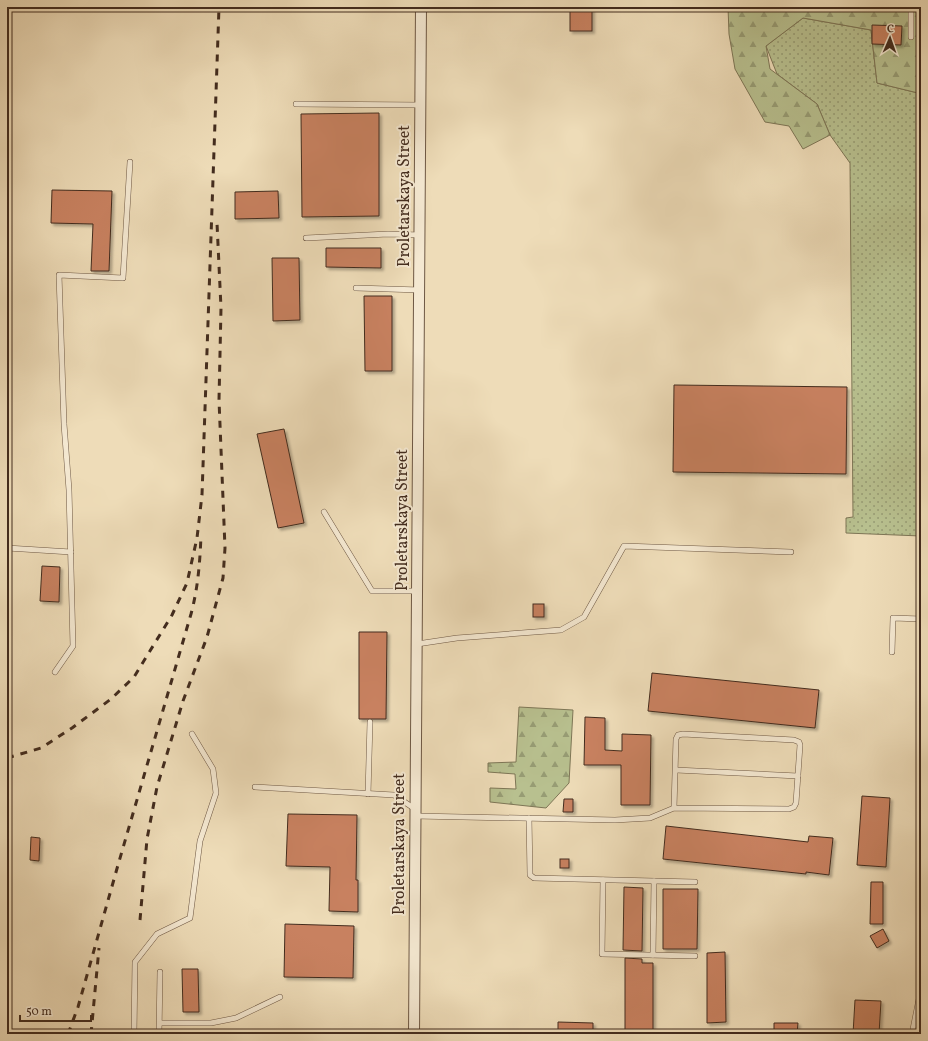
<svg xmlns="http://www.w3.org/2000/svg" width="928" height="1041" font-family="Vollkorn,serif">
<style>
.grass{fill:url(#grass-dots);stroke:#7e7656}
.forest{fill:url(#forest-firs);stroke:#7e7656}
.building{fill:#c88161;stroke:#432c1e;filter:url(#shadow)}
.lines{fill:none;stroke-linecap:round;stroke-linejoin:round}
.service-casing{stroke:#6e5844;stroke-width:6}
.minor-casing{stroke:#6e5844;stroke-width:12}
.service{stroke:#f4e8d1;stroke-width:5}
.minor{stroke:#f4e8d1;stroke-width:10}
.rail{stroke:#432c1e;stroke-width:3;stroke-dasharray:7 7;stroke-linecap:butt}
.labels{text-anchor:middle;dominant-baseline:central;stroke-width:4;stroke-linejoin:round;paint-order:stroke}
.street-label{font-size:16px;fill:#432c1e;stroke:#f4e8d1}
</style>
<defs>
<pattern id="grass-dots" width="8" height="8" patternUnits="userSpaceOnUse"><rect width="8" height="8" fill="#b8c08f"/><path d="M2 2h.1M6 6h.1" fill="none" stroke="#979c74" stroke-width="1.8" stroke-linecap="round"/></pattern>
<pattern id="forest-firs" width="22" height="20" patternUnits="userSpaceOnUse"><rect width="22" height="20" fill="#b8c08f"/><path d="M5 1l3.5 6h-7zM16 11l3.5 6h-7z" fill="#979c74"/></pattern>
<filter id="shadow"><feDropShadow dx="2.5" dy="2.5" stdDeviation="1" flood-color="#0004"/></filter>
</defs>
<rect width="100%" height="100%" fill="#eedcb8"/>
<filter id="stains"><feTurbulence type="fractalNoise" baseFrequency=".005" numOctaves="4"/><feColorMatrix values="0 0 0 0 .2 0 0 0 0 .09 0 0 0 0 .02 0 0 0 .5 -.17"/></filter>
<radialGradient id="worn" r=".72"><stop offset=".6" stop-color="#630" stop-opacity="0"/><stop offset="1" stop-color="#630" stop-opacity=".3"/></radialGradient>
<path class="grass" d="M803,18L871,30L877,83L918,93H921V536L846,533V518L853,517L850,163L830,135L817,104L777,74L766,46Z"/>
<g class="forest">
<path d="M728,7H921V93H918L877,83L871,30L803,18L766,46L770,69L817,104L830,135L803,149L789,126L765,122L735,69L729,34Z"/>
<path d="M519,707L573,710L569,783L546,808L490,802V788L516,789L515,774L488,772V763L516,762Z"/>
</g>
<g class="building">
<rect x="570" y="7" width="22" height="24"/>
<path d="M872,25L902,26L901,45L872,44Z"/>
<path d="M379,113V216L302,217L301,114Z"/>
<path d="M52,190L112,191L109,271H91L93,224L51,223Z"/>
<path d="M278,191L279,218L235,219V192Z"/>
<path d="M326,248H381V268L326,267Z"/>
<path d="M272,258H299L300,320L273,321Z"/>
<path d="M364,296H392V371H365Z"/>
<path d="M674,385L847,387L846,474L673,472Z"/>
<path d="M284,429L304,523L278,528L257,434Z"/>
<path d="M42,566L60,567L59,602L40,601Z"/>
<rect x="533" y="604" width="11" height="13"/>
<path d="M359,632H387L386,719H359Z"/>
<path d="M652,673L819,690L815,728L648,711Z"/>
<path d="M585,717L605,718V750L622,751V734L651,735L650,805H621V765H584Z"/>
<path d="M862,796L890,798L886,867L857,865Z"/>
<path d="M564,799H573V812H563Z"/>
<path d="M288,814L357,815L356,880H358V912L329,911L330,867L286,866Z"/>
<path d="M666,826L808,842L809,836L833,838L829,875L806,872V874L663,859Z"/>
<path d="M31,837L40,838L39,861L30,860Z"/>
<rect x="560" y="859" width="9" height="9"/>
<path d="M871,882H883V924H870Z"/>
<path d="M624,887L643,888L642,951L623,950Z"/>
<path d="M663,889H698L697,949H663Z"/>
<path d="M285,924L354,926L353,978L284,977Z"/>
<path d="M883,929L889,941L877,948L870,936Z"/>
<path d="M725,952L726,1022L707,1023V953Z"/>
<path d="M625,958L642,959V963H653V1034H625Z"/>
<path d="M182,969H198L199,1012H183Z"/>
<path d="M855,1000L881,1001L879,1034H853Z"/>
<path d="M558,1022L593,1023V1034H558Z"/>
<path d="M774,1023H798L797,1034H774Z"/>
</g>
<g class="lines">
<g class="service-casing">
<g id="service">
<path d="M911,37V7"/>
<path d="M296,104L421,105"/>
<path d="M306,238L388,234L420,235"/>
<path d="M356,288L420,290"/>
<path d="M324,512L372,591H417"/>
<path d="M7,548L71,552"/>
<path d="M417,644L457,638L561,630L584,617L624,546L791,552"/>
<path d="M892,652L893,618L921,619"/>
<path d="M55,672L73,646L69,490L64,424L59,275L123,278L130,162"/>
<path d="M676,770L798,776"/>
<path d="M255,787L394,795L415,809"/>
<path d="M368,794L370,722"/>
<path d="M416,816L615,820L650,818L674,808L789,809L794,807L796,803L800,745L799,742L794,740L683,734L678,735L676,739L674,808"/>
<path d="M529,818L530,875L534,878L695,882"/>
<path d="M603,880L602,954L695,956"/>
<path d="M653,955L654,881"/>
<path d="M160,1023H211L236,1018L280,997"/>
<path d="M134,1034L135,962L157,934L190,918L200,841L216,793L213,769L192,734"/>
<path d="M159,1034L160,972"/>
<path d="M912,1034L920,994L921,917"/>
</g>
</g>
<g class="minor-casing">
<path id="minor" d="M414,1034L421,7"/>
</g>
<use href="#service" class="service"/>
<use href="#minor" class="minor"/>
<g class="rail">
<path d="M7,758L41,748L72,728L111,699L134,677L172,615L187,583L197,538L202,495L219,7"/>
<path d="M140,920L147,839L157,787L183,701L207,637L223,578L225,548L219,400L221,308L217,223"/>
<path d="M68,1034L78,1007L118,865L191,614C198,588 200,562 201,535"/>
<path d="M91,1034L99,948"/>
</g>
</g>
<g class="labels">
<g class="street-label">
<text transform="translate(405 196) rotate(-90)">Proletarskaya Street</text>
<text transform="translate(403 520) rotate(-90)">Proletarskaya Street</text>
<text transform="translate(400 844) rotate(-90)">Proletarskaya Street</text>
</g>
</g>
<rect width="928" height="1041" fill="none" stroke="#eedcb8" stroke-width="24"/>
<rect x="8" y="8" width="912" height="1025" fill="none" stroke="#432c1e" stroke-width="2"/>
<rect x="12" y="12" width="904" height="1017" fill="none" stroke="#432c1e"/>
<g transform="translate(890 38) rotate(2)" stroke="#f4e8d1" stroke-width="3" paint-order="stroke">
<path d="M0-3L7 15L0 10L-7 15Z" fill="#432c1e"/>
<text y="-6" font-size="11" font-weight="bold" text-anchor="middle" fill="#432c1e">С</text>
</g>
<path d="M20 1015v6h71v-6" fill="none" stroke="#432c1e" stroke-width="2"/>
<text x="26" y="1015" font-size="12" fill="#432c1e" stroke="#f4e8d1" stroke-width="3" paint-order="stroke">50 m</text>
<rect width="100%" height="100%" filter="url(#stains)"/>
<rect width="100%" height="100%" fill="url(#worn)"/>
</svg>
